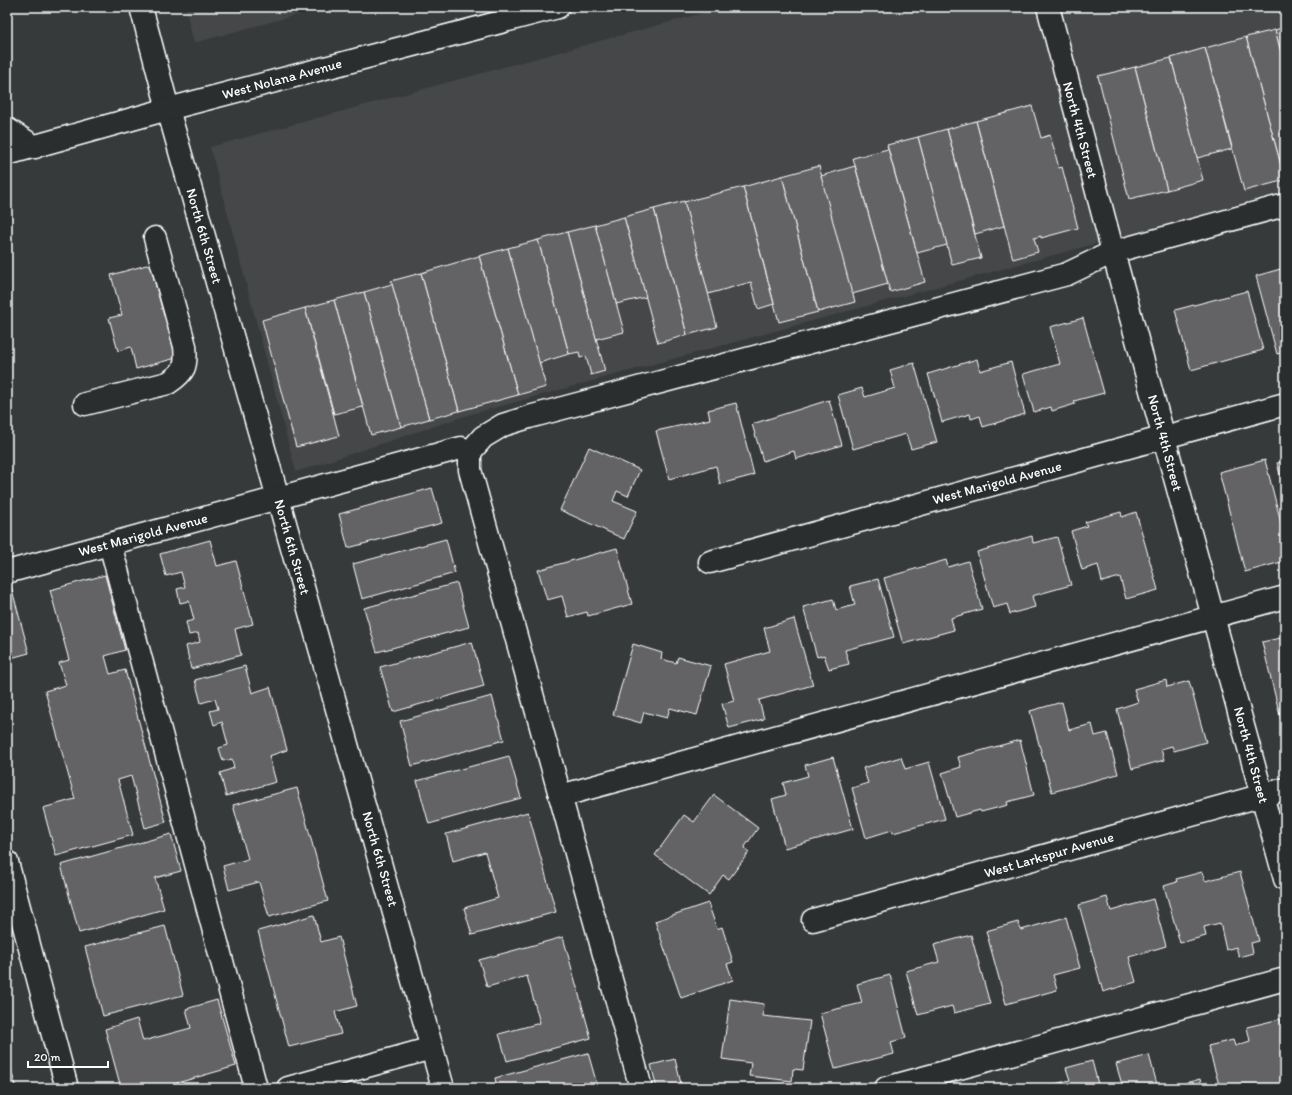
<svg xmlns="http://www.w3.org/2000/svg" width="1292" height="1095" font-family="Itim,sans-serif">
<style>
.built{fill:#444748}
.building{fill:#636465;stroke:#fff}
.lines{fill:none;stroke-linecap:round;stroke-linejoin:round}
.minor-casing{stroke:#fff;stroke-width:25}
.major-casing{stroke:#fff;stroke-width:25}
.minor{stroke:#2a2d2e;stroke-width:22}
.major{stroke:#2a2d2e;stroke-width:22}
.labels{text-anchor:middle;dominant-baseline:central;stroke-width:3.5;stroke-linejoin:round;paint-order:stroke}
.street-label{font-size:14px;fill:#fff;stroke:#2a2d2e}
</style>
<rect width="100%" height="100%" fill="#373a3b"/>
<filter id="ink" filterUnits="userSpaceOnUse"><feTurbulence type="fractalNoise" baseFrequency=".025" numOctaves="2"/><feDisplacementMap in="SourceGraphic" scale="8" xChannelSelector="R" yChannelSelector="G"/><feConvolveMatrix kernelMatrix="1 2 1 2 8 2 1 2 1" color-interpolation-filters="sRGB"/></filter>
<g filter="url(#ink)">
<g class="built">
<path d="M185,7H325L194,43Z"/>
<path d="M725,7H1285V192L468,415L296,472L210,147Z"/>
</g>
<g class="building">
<path d="M1285,27V67L1275,30Z"/>
<path d="M1275,30L1285,67V180L1246,37Z"/>
<path d="M1246,37L1285,180L1244,191L1205,48Z"/>
<path d="M1205,48L1232,149L1197,158L1171,58Z"/>
<path d="M1171,58L1203,180L1167,190L1135,67Z"/>
<path d="M1135,67L1167,190L1129,199L1098,76Z"/>
<path d="M1032,106L1041,138L1050,135L1059,168L1062,167L1078,228L1041,238V236L1034,238L1038,252L1013,259L976,121Z"/>
<path d="M976,121L1004,226L975,234L947,129Z"/>
<path d="M947,129L981,258L952,265L918,137Z"/>
<path d="M918,137L947,245L917,253L887,145Z"/>
<path d="M888,149L925,282L890,292L853,158Z"/>
<path d="M819,166L855,302L818,312L782,176Z"/>
<path d="M855,166L888,284L852,294L821,176Z"/>
<path d="M782,176L818,312L779,322L743,187Z"/>
<path d="M743,187L774,304L758,309L751,282L708,294L684,202Z"/>
<path d="M684,201L717,327L687,335L654,209Z"/>
<path d="M654,209L687,335L658,343L624,217Z"/>
<path d="M624,217L646,297L616,304L595,225Z"/>
<path d="M595,225L624,332L596,339L567,232Z"/>
<path d="M567,232L605,371L591,375L586,356L580,358L579,352L569,354L538,240Z"/>
<path d="M538,240L569,354L539,363L508,248Z"/>
<path d="M508,248L546,387L518,395L479,256Z"/>
<path d="M479,256L518,395L459,411L421,273Z"/>
<path d="M150,264L164,316L170,315L173,327L168,329L176,358L136,369L131,347L118,351L109,318L122,315L111,275Z"/>
<path d="M1284,268L1285,352L1277,354L1256,276Z"/>
<path d="M421,273L459,411L429,419L391,281Z"/>
<path d="M392,284L429,419L401,427L364,292Z"/>
<path d="M1247,291L1263,350L1191,370L1175,310Z"/>
<path d="M364,292L401,427L371,435L334,300Z"/>
<path d="M334,300L363,407L334,414L305,308Z"/>
<path d="M305,308L339,436L296,447L262,320Z"/>
<path d="M1083,318L1104,393L1074,401L1075,404L1052,411L1051,407L1034,412L1023,374L1060,364L1050,327Z"/>
<path d="M977,359L980,371L1011,362L1025,414L983,427L980,416L971,419L970,414L942,422L928,374Z"/>
<path d="M914,363L937,442L911,449L906,434L853,449L838,395L862,388L865,397L895,388L890,370Z"/>
<path d="M829,400L842,445L796,459L794,451L763,461L752,424Z"/>
<path d="M736,403L754,475L720,484L716,466L669,479L656,431L710,419L708,410Z"/>
<path d="M589,447L640,470L628,496L617,491L613,501L637,511L624,539L560,510Z"/>
<path d="M1265,460L1285,538V561L1245,572L1219,472Z"/>
<path d="M1285,461V494L1277,463Z"/>
<path d="M432,488L442,523L348,548L339,514Z"/>
<path d="M1121,512L1122,517L1136,512L1158,590L1126,599L1120,577L1102,582L1098,565L1082,570L1071,531L1087,526L1085,522Z"/>
<path d="M1032,536L1033,543L1057,537L1071,585L1032,596L1035,607L1010,614L1007,604L993,608L977,552Z"/>
<path d="M446,539L455,573L362,599L353,564Z"/>
<path d="M210,540L217,566L236,561L253,624L235,629L241,655L191,669L186,646L200,642L198,633L189,635L186,622L194,620L189,601L180,603L177,589L185,587L181,572L166,576L160,554Z"/>
<path d="M617,548L632,604L588,616L587,612L568,617L562,596L547,600L538,570Z"/>
<path d="M946,560L948,567L968,561L982,609L951,618L954,630L903,644L884,578Z"/>
<path d="M105,575L125,650L105,656L110,674L125,670L166,822L145,828L131,776L118,780L133,835L56,856L43,808L75,799L45,691L66,685L59,663L69,660L50,590Z"/>
<path d="M878,579L894,637L845,650L849,664L829,669L824,655L817,657L803,607L833,599L836,610L855,605L850,586Z"/>
<path d="M457,583L469,627L377,652L364,608Z"/>
<path d="M11,586L29,653L7,659V588Z"/>
<path d="M794,619L813,685L759,700L764,719L729,728L722,704L734,701L724,664L770,651L764,628Z"/>
<path d="M1285,637V727L1283,728L1262,642Z"/>
<path d="M472,642L484,686L393,712L380,667Z"/>
<path d="M633,644L662,653L661,659L676,663L678,657L711,666L697,715L670,708L667,718L644,712L641,723L613,715Z"/>
<path d="M245,666L252,693L270,687L287,750L269,756L276,782L226,796L220,773L234,768L232,759L223,761L219,748L228,745L222,722L214,725L210,711L218,709L215,699L201,703L195,680Z"/>
<path d="M1166,680L1167,687L1189,681L1206,742L1174,751L1172,746L1161,749L1164,760L1132,769L1117,709L1138,702L1134,689Z"/>
<path d="M492,696L504,740L412,766L400,721Z"/>
<path d="M1062,702L1069,730L1092,724L1095,736L1107,733L1118,774L1052,792L1030,711Z"/>
<path d="M1020,740L1034,795L1007,802L1008,805L981,812L980,810L955,817L942,773L961,767L958,757Z"/>
<path d="M509,756L521,798L429,824L417,781Z"/>
<path d="M833,757L853,829L785,848L772,799L786,795L783,783L808,776L805,765Z"/>
<path d="M901,757L905,769L929,762L945,819L893,833L892,830L866,838L852,788L868,783L863,768Z"/>
<path d="M297,788L328,901L269,917L259,882L229,890L223,866L248,859L233,805Z"/>
<path d="M714,795L758,828L744,848L749,852L729,879L723,875L709,895L655,855L684,815L694,822Z"/>
<path d="M528,812L556,912L472,935L464,908L498,898L485,852L453,861L446,834Z"/>
<path d="M171,834L181,871L155,878L164,909L79,933L61,865Z"/>
<path d="M1202,872L1205,881L1240,872L1259,941L1251,943L1253,953L1239,957L1236,947L1226,950L1220,923L1204,927L1206,936L1180,943L1164,886L1177,882L1176,879Z"/>
<path d="M1107,897L1111,911L1153,899L1166,946L1129,957L1136,982L1103,992L1079,905Z"/>
<path d="M708,903L717,929L722,927L733,962L727,964L733,980L681,998L655,921Z"/>
<path d="M314,915L321,942L339,937L357,1006L335,1012L341,1034L289,1047L258,931Z"/>
<path d="M1066,917L1080,968L1053,975L1057,990L1006,1004L986,931L1018,922L1021,930Z"/>
<path d="M165,926L183,995L103,1016L85,947Z"/>
<path d="M971,935L990,1004L954,1013L952,1006L918,1015L906,971L939,962L934,945Z"/>
<path d="M563,937L591,1038L507,1061L499,1034L540,1023L527,976L487,987L479,960Z"/>
<path d="M890,975L906,1038L891,1042L894,1054L835,1069L820,1013L862,1003L857,984Z"/>
<path d="M730,999L764,1004L763,1016L810,1021L803,1070L793,1069L792,1081L749,1076L751,1063L722,1059Z"/>
<path d="M217,1000L236,1066L160,1088H121L105,1029L137,1019L143,1041L191,1028L186,1009Z"/>
<path d="M1280,1019L1285,1038V1064L1283,1065L1285,1074V1088H1220L1208,1046L1233,1040L1235,1046L1250,1041L1247,1027Z"/>
<path d="M588,1053L598,1088H497L495,1078Z"/>
<path d="M1149,1055L1158,1088H1123L1116,1064Z"/>
<path d="M7,1058H8L16,1088H7Z"/>
<path d="M675,1059L682,1088H657L651,1065Z"/>
<path d="M1092,1061L1099,1088H1041L1070,1080L1066,1068Z"/>
<path d="M1200,1079L1202,1088H1167Z"/>
</g>
<g class="lines">
<g class="minor-casing">
<g id="minor">
<path d="M141,7L168,109L278,498L443,1088"/>
<path d="M1048,7L1113,252L1285,879"/>
<path d="M7,129L35,147"/>
<path d="M85,404L168,383C185,372 187,366 185,346L155,238"/>
<path d="M110,544L256,1088"/>
<path d="M710,562L1285,404"/>
<path d="M7,572L461,448L470,452"/>
<path d="M560,796L1285,597"/>
<path d="M7,862L67,1088"/>
<path d="M813,920L1285,789"/>
<path d="M288,1088L432,1048"/>
<path d="M641,1088L470,470V452L483,437L503,425L529,417L1067,274L1113,252L1285,205"/>
<path d="M886,1088L1285,979"/>
</g>
</g>
<g class="major-casing">
<path id="major" d="M7,154L168,109L558,7"/>
</g>
<use href="#minor" class="minor"/>
<use href="#major" class="major"/>
</g>
</g>
<g class="labels">
<g class="street-label">
<text transform="translate(282 79) rotate(-15)">West Nolana Avenue</text>
<text transform="translate(1080 130) rotate(75)">North 4th Street</text>
<text transform="translate(204 236) rotate(74)">North 6th Street</text>
<text transform="translate(1165 443) rotate(75)">North 4th Street</text>
<text transform="translate(997 483) rotate(-15)">West Marigold Avenue</text>
<text transform="translate(143 535) rotate(-15)">West Marigold Avenue</text>
<text transform="translate(292 547) rotate(74)">North 6th Street</text>
<text transform="translate(1251 755) rotate(75)">North 4th Street</text>
<text transform="translate(1049 855) rotate(-16)">West Larkspur Avenue</text>
<text transform="translate(380 859) rotate(74)">North 6th Street</text>
</g>
</g>
<rect width="1292" height="1095" fill="none" stroke="#2a2d2e" stroke-width="24"/>
<rect x="12" y="12" width="1268" height="1071" fill="none" stroke="#fff" stroke-width="1.5" filter="url(#ink)"/>
<path d="M28 1061v6h80v-6" fill="none" stroke="#ffffff" stroke-width="2"/>
<text x="34" y="1061" font-size="12" fill="#ffffff" stroke="#2a2d2e" stroke-width="3" paint-order="stroke">20 m</text>
</svg>
